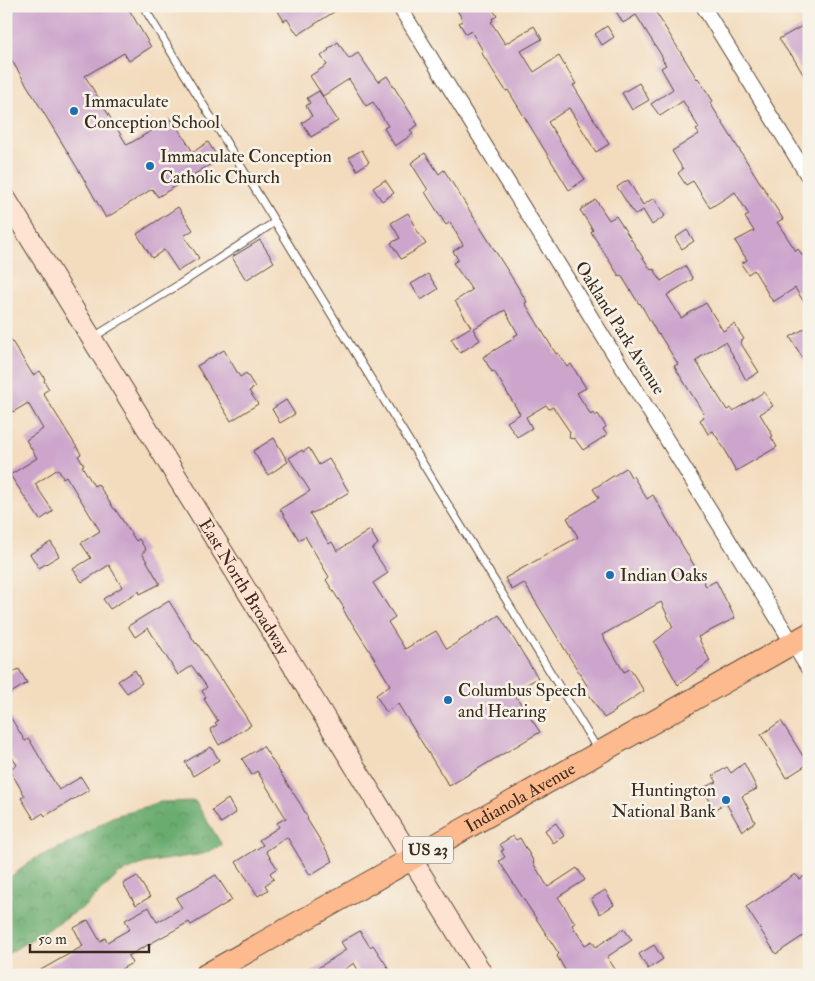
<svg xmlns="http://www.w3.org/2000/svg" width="815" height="981" font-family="'IM FELL Double Pica',serif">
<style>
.forest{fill:url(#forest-crowns);stroke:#536b46}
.building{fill:#cca4cc}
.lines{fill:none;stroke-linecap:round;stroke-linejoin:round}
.lane-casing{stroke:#574536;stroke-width:9}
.street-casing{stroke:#574536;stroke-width:16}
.secondary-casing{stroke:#574536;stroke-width:22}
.primary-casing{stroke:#574536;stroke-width:24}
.lane{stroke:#fff;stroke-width:7}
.street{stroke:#fff;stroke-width:14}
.secondary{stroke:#fee3d2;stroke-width:20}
.primary{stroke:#fcba8e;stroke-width:22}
.poi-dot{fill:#1f6fb2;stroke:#f7f3e8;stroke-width:2}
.labels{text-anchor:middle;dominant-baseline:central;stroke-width:5;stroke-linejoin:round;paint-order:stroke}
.shield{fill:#f7f3e8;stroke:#73665b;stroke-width:1}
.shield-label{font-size:16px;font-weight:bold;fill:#3b2a1e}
.poi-label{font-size:18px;fill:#3b2a1e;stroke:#f7f3e8;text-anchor:start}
.street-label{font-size:18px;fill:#3b2a1e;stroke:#f7f3e8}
</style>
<defs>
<pattern id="forest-crowns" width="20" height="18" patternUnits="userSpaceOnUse" patternTransform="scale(1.25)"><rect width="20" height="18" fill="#6bac6f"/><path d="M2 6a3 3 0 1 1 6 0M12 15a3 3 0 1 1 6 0" fill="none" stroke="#598c5b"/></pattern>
</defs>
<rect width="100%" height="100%" fill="#f7f3e8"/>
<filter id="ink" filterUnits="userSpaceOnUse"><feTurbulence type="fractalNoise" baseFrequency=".02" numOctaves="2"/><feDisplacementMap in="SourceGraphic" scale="10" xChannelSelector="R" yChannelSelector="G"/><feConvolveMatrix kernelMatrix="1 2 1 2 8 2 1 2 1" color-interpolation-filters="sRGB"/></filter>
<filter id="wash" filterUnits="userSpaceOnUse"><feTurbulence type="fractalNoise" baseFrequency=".0096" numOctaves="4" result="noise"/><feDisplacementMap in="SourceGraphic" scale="20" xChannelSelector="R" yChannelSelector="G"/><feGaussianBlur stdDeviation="1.12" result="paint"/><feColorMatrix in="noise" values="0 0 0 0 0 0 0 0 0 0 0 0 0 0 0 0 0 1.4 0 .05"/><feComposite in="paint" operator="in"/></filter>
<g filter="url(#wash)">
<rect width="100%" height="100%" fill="#f3dcbe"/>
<path class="forest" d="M195,801L222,845L203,854L145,863L119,874L84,907L6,955V880L36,858L70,843L112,817L160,802Z"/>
<g id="blocks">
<g class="building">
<path d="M6,6H127L151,47L129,61L124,53L85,76L127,145L172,119L193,152L208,142L219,159L158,197L152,189L106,218L81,174L6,51Z"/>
<path d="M275,6H343L298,35L287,19L284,21Z"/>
<path d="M455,6H491L497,16L492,19L493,21L491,22L505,44L534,26L542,39L521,51L534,72L559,56L576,84L573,85L609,144L596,152L569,108L548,122L574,164H575L585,179L569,190L508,90L506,91L481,52L483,51L471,31L466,34L459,23L463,21Z"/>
<path d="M613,6H652L697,79L698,78L713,101L710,103L783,219L777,222L796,251L798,249L809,265V310L795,288L773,302L754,270L748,274L741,264L747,260L735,241L754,231L745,217L749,215L735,192L710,208L693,181L686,185L678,173L683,169L672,151L699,134L696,130L699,128L683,101L660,116L651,104L673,89L661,68L666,65L662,59L663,58L636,15L623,23Z"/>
<path d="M804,25L809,33V84L791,54L790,55L779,39Z"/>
<path d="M607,26L614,37L602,45L595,34Z"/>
<path d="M338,42L349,59L358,53L378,82L387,76L418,125L410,130L413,134L395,146L384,128L388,126L373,102L366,106L349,79L323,96L310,76L327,65L321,56L329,50L328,49Z"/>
<path d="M639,83L649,100L632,110L622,93Z"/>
<path d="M319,91L338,121L311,137L302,123L312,116L306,106L310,103L307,98Z"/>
<path d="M362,150L369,162L357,170L349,157Z"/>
<path d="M425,153L439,174L444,170L516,284L527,302L525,303L556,354L558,353L567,367L571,364L586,388L577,393L591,415L593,413L595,416L598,414L606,427L603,429L607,435L583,450L575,439L569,438L570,432L553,407L549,409L546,405L526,417L532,428L517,437L507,422L520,414L494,371L492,372L483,357L515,338L514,336L518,334L505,310L473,329L480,340L460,353L451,339L471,327L455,301L472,290L453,263L458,260L453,251L463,245L450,222L446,225L425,192L428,190L411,163Z"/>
<path d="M385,180L394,193L382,201L373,188Z"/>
<path d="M628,180L643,205L654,198L665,216L652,225L643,210L635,215L617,187Z"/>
<path d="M596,200L609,220L616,216L651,270L654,269L661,281L685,266L693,279L667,295L681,318L706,303L723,331L734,324L744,339L740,342L759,372L746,380L739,367H740L725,342L699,358V359L696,361L727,410L731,408L733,411L764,392L773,406L760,414L773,436L771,437L777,447L736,471L726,453H727L713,431L708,434L700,420L704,417L703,415L704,414L674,366L678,364L659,334L658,335L640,303L639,304L621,275L619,276L591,232L593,230L580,210Z"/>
<path d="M178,207L193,230L184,236L199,258L178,271L164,250L152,258L137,234Z"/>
<path d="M408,213L415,225L414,226L426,244L401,259L391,243L400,238L391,223Z"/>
<path d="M687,230L694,241L682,249L675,238Z"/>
<path d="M260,240L274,262L246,280L232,257Z"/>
<path d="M428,274L438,289L421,300L411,284Z"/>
<path d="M809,326V369L790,337Z"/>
<path d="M6,332L33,375L40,371L45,379L44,381L49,389L43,393L81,454L78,456L84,465L82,466L94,486L98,484L114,509H115L136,541L139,539L146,550L142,553L160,584L140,594L139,591L110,609L103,599L122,587L109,565L82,582L73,569L91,558L81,543L100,531L66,476L63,478L58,469L35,484L53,511L40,520L10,475L37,458L26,440L43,429L28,403L13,412L6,402Z"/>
<path d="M224,350L240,377L246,373L255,387L249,391L258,404L231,421L197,366Z"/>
<path d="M286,400L295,414L280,423L272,409Z"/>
<path d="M274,438L288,462L268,475L253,451Z"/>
<path d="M309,448L319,465L329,459L349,492L321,509L310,514L329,544L332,542L337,551L370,530L378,544L372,549L388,573L373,583L395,617L388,622L405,649L436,631L447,649L499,615L538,678L513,692L540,732L449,786L398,704L386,712L376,695L390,685L371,653L350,620H349L343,609L344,608L326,580L329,577L305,536L299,540L280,509L310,491L289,458L302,450L303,452Z"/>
<path d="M626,468L631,477L633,476L647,499L653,495L706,586L716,581L735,618L698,637L710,661L678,685L654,642L673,627L661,602L602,635L624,672L630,669L644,691L615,710L616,711L604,718L585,688L588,687L524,583L512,590L505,578L578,537L567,518L599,498L593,489Z"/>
<path d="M51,542L59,556L39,568L30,554Z"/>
<path d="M169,601L196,644L197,643L221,680L222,679L251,725L219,745L210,729L217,725L215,723L218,721L204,699L206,697L202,691L207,687L192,666L178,675L148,628L135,637L128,626Z"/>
<path d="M19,669L27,683L6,696V676Z"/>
<path d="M135,670L142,683L127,693L118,681Z"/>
<path d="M6,710L25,741L29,739L59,790L81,777L89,790L45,816L43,813L34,819L21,798L25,796L9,769L17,765L6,748Z"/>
<path d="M781,721L808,764L786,778L761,735Z"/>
<path d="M263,746L301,805L308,818L307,819L333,861L310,875L287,837L266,851L277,868L270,873L274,879L265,885L268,890L258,896L236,862L263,845L259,840L279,827L277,823L286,818L257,771L252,775L242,759Z"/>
<path d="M211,747L219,760L193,776L185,762Z"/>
<path d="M744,763L757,789L742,796L755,822L742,831L726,803L715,809L702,788L717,782L713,776L727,767L731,773Z"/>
<path d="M228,799L236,813L221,823L212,810Z"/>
<path d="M556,823L564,836L553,843L545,830Z"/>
<path d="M513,836L516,840L520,838L534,862L533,863L548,887L577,868L585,880L558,897L575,923L572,925L585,945L592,941L596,947L621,930L622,931L624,929L632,940L607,957L619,975H568L557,956L559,954L499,861L505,857L501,851L504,850L500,844Z"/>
<path d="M809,873V932L776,954L746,907L795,874L800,879Z"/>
<path d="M216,875L232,900L191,925L189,922L128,956L132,963L111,975H32L83,946L74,928L88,920L100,941L105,938L107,942L130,929L125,920L149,907L157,922L182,908L176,898Z"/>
<path d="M137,876L150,897L136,905L123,884Z"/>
<path d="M605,890L614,905L600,914L591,899Z"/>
<path d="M360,931L370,947L373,945L393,975H361L354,963L336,975H307L346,950L341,942Z"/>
<path d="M654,945L663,959L648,969L639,954Z"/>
</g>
</g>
</g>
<g filter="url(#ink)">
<use href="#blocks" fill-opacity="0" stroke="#574536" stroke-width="1"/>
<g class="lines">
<g class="lane-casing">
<g id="lane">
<path d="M143,6L598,750"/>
<path d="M92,338L180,284L275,222"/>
</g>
</g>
<g class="street-casing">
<g id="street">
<path d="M399,6L809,670"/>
<path d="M703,6L809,178"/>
</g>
</g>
<g class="secondary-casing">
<g id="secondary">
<path id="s1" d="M6,199L483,975"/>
</g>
</g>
<g class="primary-casing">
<g id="primary">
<path id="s2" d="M206,975L809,634"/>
</g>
</g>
<use href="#lane" class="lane"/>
<use href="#street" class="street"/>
<use href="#secondary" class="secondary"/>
<use href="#primary" class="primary"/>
</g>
</g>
<g class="poi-dot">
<circle cx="74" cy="111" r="5"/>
<circle cx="150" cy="166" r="5"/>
<circle cx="610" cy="575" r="5"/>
<circle cx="448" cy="700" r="5"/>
<circle cx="726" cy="800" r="5"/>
</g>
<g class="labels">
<rect class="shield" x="403" y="836.5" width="50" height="27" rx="4"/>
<g class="shield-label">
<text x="428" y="850">US 23</text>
</g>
<g class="poi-label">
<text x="84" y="101">Immaculate<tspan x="84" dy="21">Conception School</tspan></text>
<text x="160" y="156">Immaculate Conception<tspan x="160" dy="21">Catholic Church</tspan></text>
<text x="620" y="575">Indian Oaks</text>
<text x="458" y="690">Columbus Speech<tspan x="458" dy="21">and Hearing</tspan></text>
<text x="716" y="790" text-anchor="end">Huntington<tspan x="716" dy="21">National Bank</tspan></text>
</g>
<g class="street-label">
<text transform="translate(620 328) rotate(58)">Oakland Park Avenue</text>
<text stroke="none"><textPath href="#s1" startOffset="455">East North Broadway</textPath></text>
<text stroke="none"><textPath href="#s2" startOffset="361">Indianola Avenue</textPath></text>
</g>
</g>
<rect width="815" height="981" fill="none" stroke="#f7f3e8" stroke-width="25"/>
<path d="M30 944v8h119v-8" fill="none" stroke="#3b2a1e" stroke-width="2.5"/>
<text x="38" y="944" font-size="15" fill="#3b2a1e" stroke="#f7f3e8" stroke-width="4" paint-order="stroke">50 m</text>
</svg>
